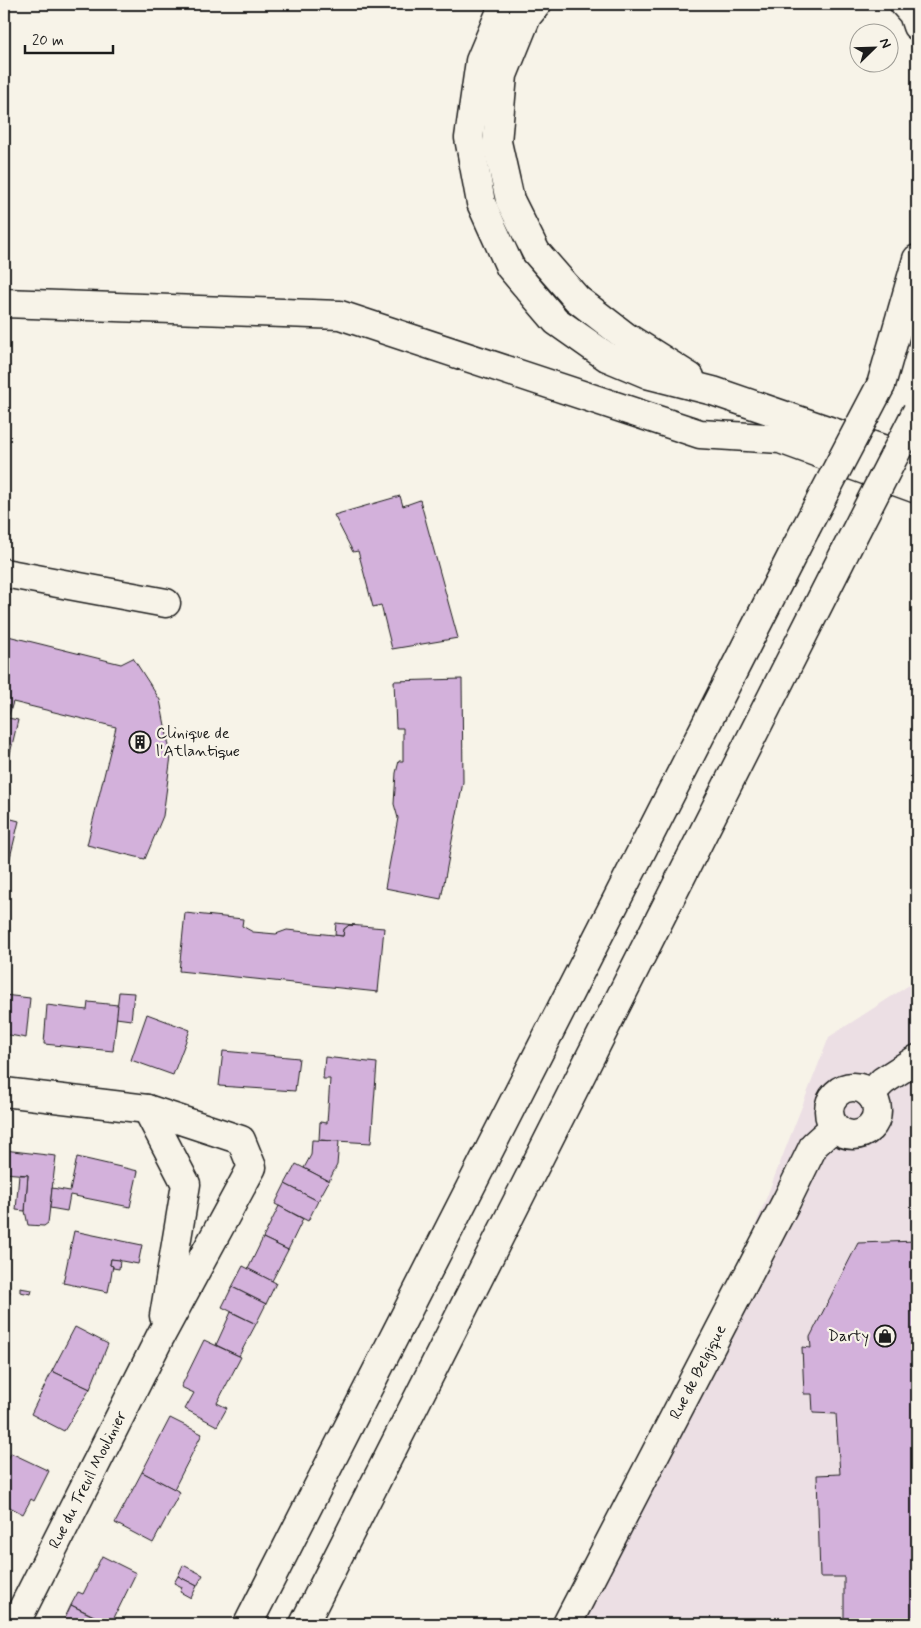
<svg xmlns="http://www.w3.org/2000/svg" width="921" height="1628" font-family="Mynerve,sans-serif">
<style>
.built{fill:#ecdfe4}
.building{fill:#d3b1db;stroke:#1c1c1c}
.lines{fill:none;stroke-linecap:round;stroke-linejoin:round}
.minor-casing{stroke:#1c1c1c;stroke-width:31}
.highway-casing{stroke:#1c1c1c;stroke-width:31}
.minor{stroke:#f7f3e8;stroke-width:28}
.highway{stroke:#f7f3e8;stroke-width:28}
.highway-bridge-casing{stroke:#1c1c1c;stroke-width:31;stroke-linecap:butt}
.highway-bridge{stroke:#f7f3e8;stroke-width:28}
.labels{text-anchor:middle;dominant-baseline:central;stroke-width:4.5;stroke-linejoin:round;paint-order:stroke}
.poi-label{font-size:16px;fill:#1c1c1c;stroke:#f7f3e8;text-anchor:start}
.street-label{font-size:16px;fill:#1c1c1c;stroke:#f7f3e8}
</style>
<rect width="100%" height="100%" fill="#f7f3e8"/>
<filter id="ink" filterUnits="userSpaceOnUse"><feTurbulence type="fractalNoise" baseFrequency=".02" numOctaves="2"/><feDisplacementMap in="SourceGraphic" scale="10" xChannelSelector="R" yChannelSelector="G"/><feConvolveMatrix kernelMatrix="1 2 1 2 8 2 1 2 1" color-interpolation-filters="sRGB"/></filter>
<g filter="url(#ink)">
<path class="built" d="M917,980V1624H571L751,1237L829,1037Z"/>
<g class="building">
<path d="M400,496L403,506L420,500L458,638L392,649L381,605L373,607L358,551L353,552L334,515Z"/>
<path d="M4,635L121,664L133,658L160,700L171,756L163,816L145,859L87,845L116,727L13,702L8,718L18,720L4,779Z"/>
<path d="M462,679L463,782L441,899L385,888L398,818L394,804L396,773L399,761H403V728H396L394,681Z"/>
<path d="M4,817L19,821L4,882Z"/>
<path d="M185,913L243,919L242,926L253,932L276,934L287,930L343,936L344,929L349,925L384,928L378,992L179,971Z"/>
<path d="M336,923L355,925H349L344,929L343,936L335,935Z"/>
<path d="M119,992L134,993L131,1020L116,1018Z"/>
<path d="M4,995L30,998L26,1038L4,1034Z"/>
<path d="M88,1002L118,1005L113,1051L44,1044L47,1005L87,1010Z"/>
<path d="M147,1014L190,1030L173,1075L131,1060Z"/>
<path d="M223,1051L299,1058L295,1091L219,1086Z"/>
<path d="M325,1057L377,1063L371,1143L319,1140L320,1122L327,1123L330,1079H323Z"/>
<path d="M312,1140L339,1141L337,1165L329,1181L304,1168L311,1155Z"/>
<path d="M4,1150L56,1156L48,1223L44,1226L28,1225L25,1211L28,1175L4,1173Z"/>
<path d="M77,1157L138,1171L130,1207L70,1195L67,1211L50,1208L52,1188L70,1191Z"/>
<path d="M296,1164L329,1181L318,1201L285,1184Z"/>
<path d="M19,1175H28L25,1211L16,1210Z"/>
<path d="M285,1184L318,1201L308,1221L275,1204Z"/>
<path d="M279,1206L303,1219L288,1250L263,1238Z"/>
<path d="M74,1231L142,1245L138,1264L111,1259L110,1265L113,1266L108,1292L63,1283Z"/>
<path d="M263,1238L288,1250L272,1281L248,1269Z"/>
<path d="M917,1241V1624H844V1577H820L817,1475L840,1474L836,1414L813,1413L812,1394H804L802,1347L811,1348L810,1337L858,1243Z"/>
<path d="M111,1259L120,1260L119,1269L113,1268V1266L110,1265Z"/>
<path d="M243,1266L276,1283L266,1304L232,1287Z"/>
<path d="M232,1287L266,1304L256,1324L222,1307Z"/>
<path d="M20,1288L32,1290L31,1294L20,1292Z"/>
<path d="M4,1290L10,1291L8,1304L4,1303Z"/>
<path d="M231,1312L256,1324L239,1356L216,1345Z"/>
<path d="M75,1327L108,1344L90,1389L52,1371Z"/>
<path d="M204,1340L241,1357L217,1403L227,1408L217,1426L185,1409L194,1393L181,1387Z"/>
<path d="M52,1371L90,1389L64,1431L31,1414Z"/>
<path d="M170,1418L202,1434L174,1489L142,1472Z"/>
<path d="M11,1453L49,1471L34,1501L31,1499L23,1514L4,1504V1468Z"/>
<path d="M142,1472L180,1492L153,1543L115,1523Z"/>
<path d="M102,1556L136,1573L111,1624L71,1605L78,1592L83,1594Z"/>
<path d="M183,1565L203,1575L197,1586L178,1576Z"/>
<path d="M178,1576L197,1586L191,1598L180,1592L182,1587L174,1583Z"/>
<path d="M71,1605L105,1622L104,1624H62Z"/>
<path d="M765,1620V1624H719V1621Z"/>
</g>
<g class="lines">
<g class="minor-casing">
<g id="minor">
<path d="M4,303L340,315L700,434L780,439L917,489"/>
<path d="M4,573L166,603"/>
<circle cx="853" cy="1111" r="24"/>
<path d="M4,1092L147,1109L241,1140L252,1167L160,1337L15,1624"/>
<path d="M870,1094L883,1081L917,1059"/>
<path d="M147,1109L186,1184L164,1316"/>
<path id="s1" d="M567,1624L787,1200L814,1145L834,1127"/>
</g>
</g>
<g class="highway-casing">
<g id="highway">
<path d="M504,4L480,61L469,138L481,203L510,267L556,321L607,357L650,375L713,391L917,461"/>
<path d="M537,4L527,16L503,75L497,142L510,200L536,252L577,299L625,336L690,377"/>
<path d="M904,4L913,14L917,26"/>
<path d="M881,385L917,259"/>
<path d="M248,1624L805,530"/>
<path d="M304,1624L845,552"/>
</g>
</g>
<use href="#minor" class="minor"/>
<use href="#highway" class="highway"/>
<g class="highway-bridge-casing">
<g id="highway-bridge">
<path d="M805,530L881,385"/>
<path d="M845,552L917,411"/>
</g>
</g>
<use href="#highway-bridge" class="highway-bridge"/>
</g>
</g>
<defs>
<g id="building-ring" transform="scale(1.125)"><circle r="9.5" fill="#f7f3e8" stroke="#1c1c1c" stroke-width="1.5"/><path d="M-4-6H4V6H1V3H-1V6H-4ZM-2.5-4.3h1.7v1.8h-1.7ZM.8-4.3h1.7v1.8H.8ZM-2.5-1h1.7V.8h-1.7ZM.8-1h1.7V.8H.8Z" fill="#1c1c1c"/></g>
<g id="shop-ring" transform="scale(1.125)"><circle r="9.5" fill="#f7f3e8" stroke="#1c1c1c" stroke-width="1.5"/><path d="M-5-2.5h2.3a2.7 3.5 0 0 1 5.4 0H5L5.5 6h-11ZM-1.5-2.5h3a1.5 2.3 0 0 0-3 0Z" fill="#1c1c1c"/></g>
</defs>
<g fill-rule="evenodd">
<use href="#building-ring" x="140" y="742"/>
<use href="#shop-ring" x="885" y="1336"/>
</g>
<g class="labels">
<g class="poi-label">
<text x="156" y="733">Clinique de<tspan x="156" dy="18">l'Atlantique</tspan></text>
<text x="869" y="1336" text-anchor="end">Darty</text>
</g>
<g class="street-label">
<text stroke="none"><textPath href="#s1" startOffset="284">Rue de Belgique</textPath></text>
<text transform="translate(88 1480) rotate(-63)">Rue du Treuil Moulinier</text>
</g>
</g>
<rect width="921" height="1628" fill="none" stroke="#f7f3e8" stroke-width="20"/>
<rect x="10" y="10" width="901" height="1608" fill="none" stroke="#1c1c1c" stroke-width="2" filter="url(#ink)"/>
<g transform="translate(874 48) rotate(67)"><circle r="24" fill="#f7f3e8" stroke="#9f9d96"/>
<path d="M0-4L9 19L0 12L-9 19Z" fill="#1c1c1c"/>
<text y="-8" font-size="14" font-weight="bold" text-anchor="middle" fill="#1c1c1c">N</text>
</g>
<path d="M25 45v8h88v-8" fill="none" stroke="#1c1c1c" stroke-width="2.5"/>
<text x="32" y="45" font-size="15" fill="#1c1c1c" stroke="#f7f3e8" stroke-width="4" paint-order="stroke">20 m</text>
</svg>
